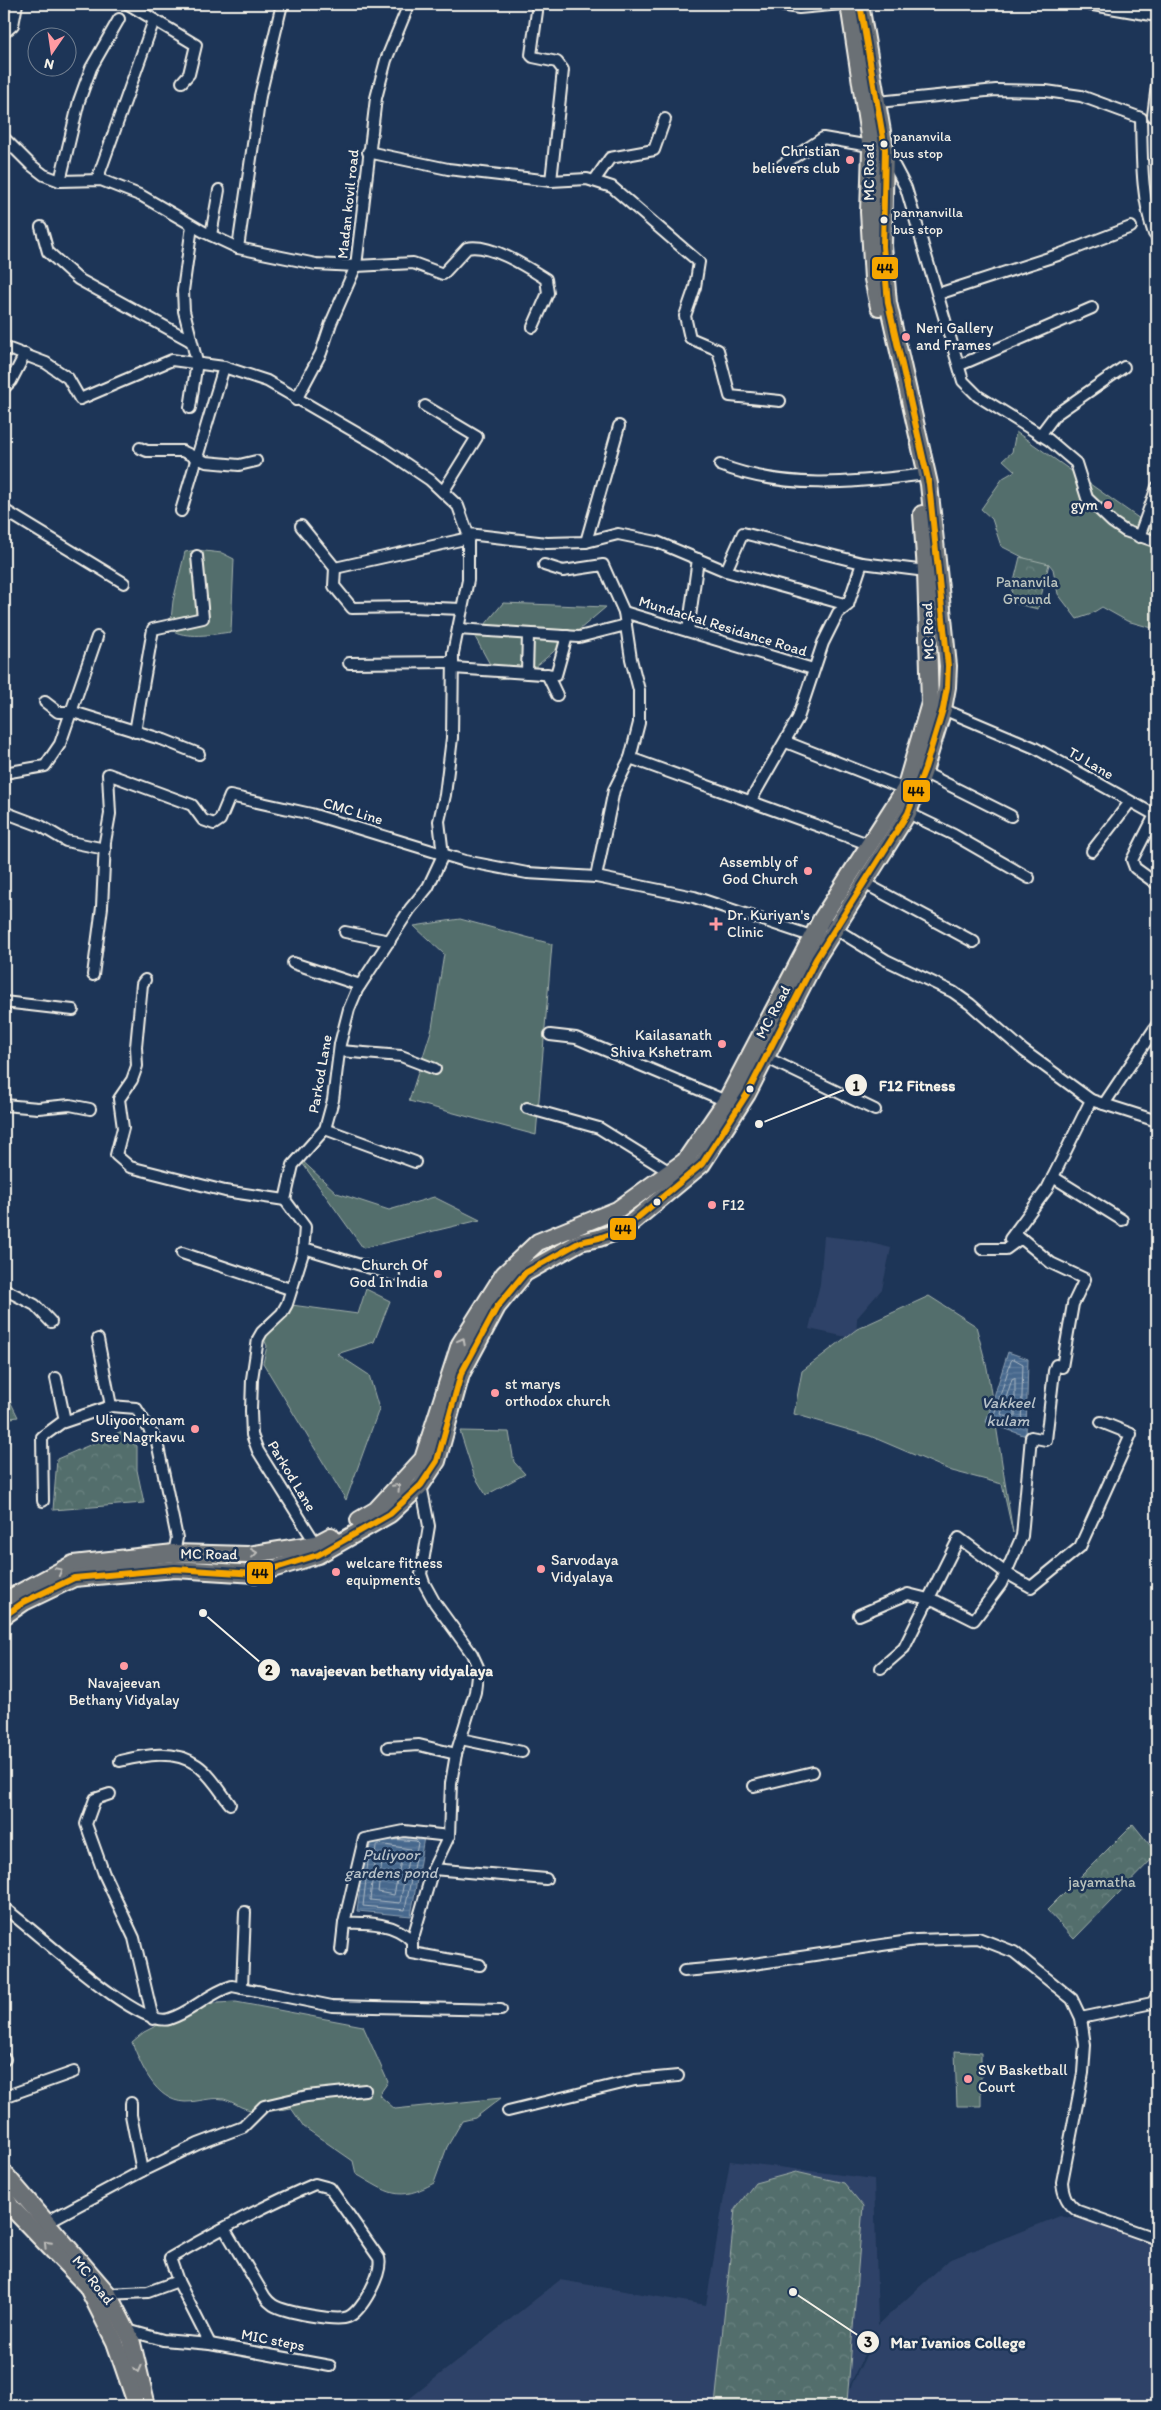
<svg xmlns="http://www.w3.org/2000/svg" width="1161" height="2410" font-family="Itim,sans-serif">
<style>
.built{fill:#2f4367}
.green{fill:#526e6c;stroke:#a3b0aa}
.forest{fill:url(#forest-crowns);stroke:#a3b0aa}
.water{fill:url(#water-rules);stroke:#8c9fb1}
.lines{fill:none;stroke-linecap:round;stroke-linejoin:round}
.shore{stroke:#aebac4;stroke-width:1}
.street-casing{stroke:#f4f1e8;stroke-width:14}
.primary-casing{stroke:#f4f1e8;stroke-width:20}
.street{stroke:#1d3557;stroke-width:10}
.primary{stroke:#6b6f74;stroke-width:16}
.bus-1-casing{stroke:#1d3557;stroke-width:10}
.bus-1{stroke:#f7a600;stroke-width:6}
.oneway{stroke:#bdbdba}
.bus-dot{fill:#f4f1e8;stroke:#1d3557;stroke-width:2}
.poi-dot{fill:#ff9aa2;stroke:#1d3557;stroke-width:2}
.labels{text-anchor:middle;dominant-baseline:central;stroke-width:5;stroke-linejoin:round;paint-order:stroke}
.bus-label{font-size:14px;fill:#f4f1e8;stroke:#1d3557;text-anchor:start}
.poi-label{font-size:15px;fill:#f4f1e8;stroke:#1d3557;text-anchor:start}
.street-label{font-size:15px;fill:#f4f1e8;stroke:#1d3557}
.park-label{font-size:15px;fill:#bbc3bd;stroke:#1d3557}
.water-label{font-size:16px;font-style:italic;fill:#b7c1c8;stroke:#1d3557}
.leader{fill:none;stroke:#f4f1e8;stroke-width:2}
.callout-dot{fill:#f4f1e8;stroke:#1d3557;stroke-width:2}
.mark-label{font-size:15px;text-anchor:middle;font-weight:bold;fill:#111}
.callout-label{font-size:16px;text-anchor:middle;font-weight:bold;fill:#f4f1e8;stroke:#1d3557;stroke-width:5;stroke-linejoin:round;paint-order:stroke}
.line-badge{stroke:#1d3557;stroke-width:2}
.pale-badge-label{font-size:14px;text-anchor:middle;font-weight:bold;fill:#111}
</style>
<defs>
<pattern id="forest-crowns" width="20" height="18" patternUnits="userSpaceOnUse" patternTransform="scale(1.25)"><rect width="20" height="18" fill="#526e6c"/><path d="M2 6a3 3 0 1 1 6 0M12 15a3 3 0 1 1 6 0" fill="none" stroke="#6c8381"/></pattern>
<pattern id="water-rules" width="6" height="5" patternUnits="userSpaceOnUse" patternTransform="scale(1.25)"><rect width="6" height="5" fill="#46688d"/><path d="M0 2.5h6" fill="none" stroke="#617e9d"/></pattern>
</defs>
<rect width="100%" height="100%" fill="#1d3557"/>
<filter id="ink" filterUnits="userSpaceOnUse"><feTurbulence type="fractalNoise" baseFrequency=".02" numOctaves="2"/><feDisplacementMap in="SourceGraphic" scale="10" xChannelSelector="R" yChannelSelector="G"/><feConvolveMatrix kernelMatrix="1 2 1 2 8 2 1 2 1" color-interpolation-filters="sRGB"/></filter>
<g filter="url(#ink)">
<g class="built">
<path d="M824,1236L858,1240L891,1248L882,1289L857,1318L856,1339L809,1329L820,1284Z"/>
<path d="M730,2161L874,2179L878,2325L949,2260L1060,2216L1105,2225L1157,2246V2406H841L872,2344L876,2330L840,2406H400L560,2280L706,2305Z"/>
</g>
<g class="green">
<path d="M1016,432L1157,531V599L1153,603L1152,628L1127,621L1102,607L1089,615L1077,619L1058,594L1053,569L1049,564H1036L1001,546L992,519L981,509L1003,478L1015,471L1003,460L1012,452Z"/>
<path d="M196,550L222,553L234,559L231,632C214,634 185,640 170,629L173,601L185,552Z"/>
<path d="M503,603L606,607L526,675L498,679L475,637Z"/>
<path d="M460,919L552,944L536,1135L409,1101L432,1028L444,954L414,926Z"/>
<path d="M298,1157L337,1193L389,1210L434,1197L480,1220L363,1248Z"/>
<path d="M366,1289L390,1301L374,1342L337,1354L369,1375L379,1409L346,1500L263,1363L267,1346L260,1329L265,1320L284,1304L358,1314Z"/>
<path d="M929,1296L976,1326L987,1368L1013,1533L1002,1484L952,1471L870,1436L794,1414L802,1371L857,1329Z"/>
<path d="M4,1389L18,1417L4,1419Z"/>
<path d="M460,1431L509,1432L514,1462L525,1474L486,1495L474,1475Z"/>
<path d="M236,2002L363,2026L388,2082L379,2095L395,2109L501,2098L475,2118L462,2121L447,2147L434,2183C398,2203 389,2193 356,2174L353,2161L304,2127L291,2108C274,2111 258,2114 241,2107C235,2104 231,2101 224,2099C210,2097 199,2102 185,2102C155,2101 141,2065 132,2042L144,2032L199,2004Z"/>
<path d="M955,2051L981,2053V2106H957Z"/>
</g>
<g class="forest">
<path d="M1020,557L1049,564L1038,609L1009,602Z"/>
<path d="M120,1432L137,1446V1470L144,1503L53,1510L57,1459Z"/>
<path d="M1133,1824L1157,1854L1074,1939L1047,1910Z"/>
<path d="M796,2172L844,2183L863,2206L847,2402L845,2406H715L735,2209L755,2183Z"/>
</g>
<g class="water">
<path d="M1008,1352L1028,1359L1026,1436L986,1422Z"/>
<path d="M367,1832L424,1837L411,1916L357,1911Z"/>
</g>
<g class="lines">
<g class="shore">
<path d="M1014,1359L1023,1364L1021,1426L1019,1428L993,1418L1011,1361Z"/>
<path d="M1015,1378V1417L1013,1420L1001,1414L1012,1379Z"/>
<path d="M370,1844L363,1906L405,1910L418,1843L416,1841L394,1839"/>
<path d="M379,1844L410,1849L400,1903L370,1900L376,1847Z"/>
<path d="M385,1852L402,1856L394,1895L378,1892L383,1855Z"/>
</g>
<g class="street-casing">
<g id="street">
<path d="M128,4L196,45L189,74L182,82"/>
<path d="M538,4L531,55L533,57L557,62L563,70L551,181"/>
<path d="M775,4L799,8L842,4"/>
<path d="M1087,4L1157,16"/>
<path d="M4,33L13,25L17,4"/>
<path d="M878,102L996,90L1046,91L1081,96L1141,118C1142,158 1141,197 1154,234L1157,235"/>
<path d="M1153,116L1157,85"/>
<path d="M4,138L31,165L44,175L60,181L101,180L142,196L204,232L238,248L316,264L356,266L413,263L443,274L467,248C490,243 527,267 546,279L548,293L533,327"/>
<path d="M368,152L448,169L551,181L587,179L612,187L699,262L695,287L685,316L690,338L718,350L730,396L780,401"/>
<path d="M887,152L906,188L963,381L978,396L1049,440L1076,463L1087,498L1112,522L1125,531L1157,542"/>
<path d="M782,165L823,138L864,145L871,149"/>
<path d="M97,180L154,20"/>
<path d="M60,181L79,101L91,68L119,19"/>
<path d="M594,181L610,158L654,150L665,119"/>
<path d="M41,227L48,252L78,279L191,341"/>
<path d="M211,235L219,190"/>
<path d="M238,248L260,96L282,4"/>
<path d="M938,294L1058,255L1131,227"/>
<path d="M4,347L46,363L68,378L80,399L172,360L224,367L267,381L381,447L430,480L458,506L468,534V580L453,653L452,738L445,795L439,821L443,855L428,887L410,909L357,990L349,1009L340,1044L333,1100L325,1129L293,1165L285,1200L305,1227L303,1253L287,1304L282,1313L262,1332L258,1339L252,1379L251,1411L252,1435L258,1451L316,1544"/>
<path d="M960,365L1092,308"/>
<path d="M4,388L11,381L25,354"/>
<path d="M296,400L321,353L331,323L356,266L376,98L386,60L409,4"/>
<path d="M425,406L477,437L443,492"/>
<path d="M190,408L197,362L184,311L183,291L192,226"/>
<path d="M1040,435L1055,415L1124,367"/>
<path d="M140,448L147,451H182L206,462L239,465L256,461"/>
<path d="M720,465C784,490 852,483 918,475"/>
<path d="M4,510L124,583"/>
<path d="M181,511L224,367"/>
<path d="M301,526L335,568L334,586L352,608L411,607L462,609"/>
<path d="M468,534L547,543L586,542L618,534L657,542L726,571L743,533L862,563L926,571"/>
<path d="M1139,537L1157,487"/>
<path d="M586,542L619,426"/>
<path d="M544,565L563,571L603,565L624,612L631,659L639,690V723L630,758L614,790L596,877"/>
<path d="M335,568L469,538"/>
<path d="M726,571L848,605"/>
<path d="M624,612L813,669"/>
<path d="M458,629L579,637L626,625"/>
<path d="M688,631L698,559"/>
<path d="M349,663L453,662"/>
<path d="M453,668L556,675L567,636"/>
<path d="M527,673L528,635"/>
<path d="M547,674L557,695"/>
<path d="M45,702L58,712H73L164,740L199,754"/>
<path d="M938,707L1035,748L1155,815L1132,860L1135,868L1157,884"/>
<path d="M135,732L153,629L203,618L197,556"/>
<path d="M786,742L905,789"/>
<path d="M630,758L871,845"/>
<path d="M923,772L1011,816"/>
<path d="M4,773L45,766L60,744L97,637"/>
<path d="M751,800L798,718L823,643L838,613L848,605L862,563"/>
<path d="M4,812L41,826L66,841L105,849"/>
<path d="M908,813L954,835L1029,878"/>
<path d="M1092,851L1130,802"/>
<path d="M864,883L974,942"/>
<path d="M821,920L886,960L953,992L970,1004L1024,1051L1091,1100L1157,1121"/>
<path d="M345,932L390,941"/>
<path d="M293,963L360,985"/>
<path d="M93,975L102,907L105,842L110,814L108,774L192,805L203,820L214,824L220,820L230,796L311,814L465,861L527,873L596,877L694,897L817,938"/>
<path d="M145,980L142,984L136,1047L137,1066L132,1080L119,1099L123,1128L116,1155L130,1167L225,1191L285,1200"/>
<path d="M4,1002L73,1010"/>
<path d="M550,1035L576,1038L726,1101"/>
<path d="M340,1051L401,1056L435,1069"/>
<path d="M765,1057L875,1110"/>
<path d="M1104,1104L1157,1025"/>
<path d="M4,1105L38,1108L70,1105L90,1109"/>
<path d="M527,1108L599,1128L670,1172"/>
<path d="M325,1129L415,1162"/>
<path d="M1053,1177L1122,1220"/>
<path d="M1010,1239L1047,1189L1091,1100"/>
<path d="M304,1248L394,1275"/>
<path d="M182,1253L290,1289"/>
<path d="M4,1289L35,1305L51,1322"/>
<path d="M98,1339L111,1406"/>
<path d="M56,1378L65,1421"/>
<path d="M421,1485L429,1526L421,1574L424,1583L435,1603L472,1654L478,1667L475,1692L456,1754L451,1783L449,1836L433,1869L412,1941V1953L480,1965"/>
<path d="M43,1501L42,1437L61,1423L111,1406L136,1408L157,1442L177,1538L174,1553"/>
<path d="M859,1615L908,1594L936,1601L974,1620L1001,1584L1022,1536L1031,1437L1046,1440L1054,1371L1056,1365L1062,1367L1073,1304L1085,1279L1051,1263L1021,1238L1006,1249H982"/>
<path d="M881,1668L904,1648L959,1538L1006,1573L1031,1587L1080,1547L1131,1434L1101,1422"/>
<path d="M461,1739L522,1752"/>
<path d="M388,1747L419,1745L456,1754"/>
<path d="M120,1761C145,1755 174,1749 197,1765C210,1774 220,1791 230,1804"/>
<path d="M754,1786L813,1772"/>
<path d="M110,1794L95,1799L86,1824L104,1874L134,1938L153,2019"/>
<path d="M433,1869L546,1879"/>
<path d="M4,1908C34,1929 138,2029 169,2019C192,2012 208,1993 232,1986L332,2006L501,2010"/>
<path d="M412,1941C396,1923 368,1922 344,1923L364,1839L404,1831L449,1836"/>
<path d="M341,1950L344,1923"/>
<path d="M684,1971L740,1966L916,1940L978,1938L1014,1952L1072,1999L1081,2018L1085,2045L1083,2073L1062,2182C1063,2195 1067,2204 1078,2211L1157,2239"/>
<path d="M242,1988L245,1912"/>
<path d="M1081,2018L1152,2003L1157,1996"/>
<path d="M4,2060L5,2059"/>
<path d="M4,2097L74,2072"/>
<path d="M131,2103V2115L142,2171"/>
<path d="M508,2111L635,2080L678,2076"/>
<path d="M47,2222L142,2171L198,2144L243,2127L264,2106L307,2096L365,2090"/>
<path d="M178,2281L170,2258C217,2231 265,2205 315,2184L330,2188L379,2258C383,2273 362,2311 348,2317C337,2322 284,2312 273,2305C270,2303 267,2300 265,2297L224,2228"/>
<path d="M108,2294L148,2292L178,2281L210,2344L163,2340L127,2330"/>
<path d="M210,2344L330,2366"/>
</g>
</g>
<g class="primary-casing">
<g id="primary">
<path d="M849,4L871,149L869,212L873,279L879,307"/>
<path d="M359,1520L376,1510L423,1459L460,1344L504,1274L538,1242L617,1210L685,1161L726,1101L821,920L905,789L930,703L926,571L922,514"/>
<path d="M4,1601L73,1564L174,1553L248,1555L316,1544L331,1536"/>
<path d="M4,1616L24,1602L74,1578L175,1569L256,1574L318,1555L390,1514L421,1485L437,1461L461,1374L497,1307L525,1273L580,1242L599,1238L624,1229L702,1164L747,1094L816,959L908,813L925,768L943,709L947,687L948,666L929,484L888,303L883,246L885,149L860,4"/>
<path d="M4,2173L108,2294L131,2339L147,2406"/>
<path d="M4,2195L11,2207L87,2286L115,2342L137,2406"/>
</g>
</g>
<use href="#street" class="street"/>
<use href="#primary" class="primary"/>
<g class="bus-1-casing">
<path id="bus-1" d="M4,1616L24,1602L74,1578L175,1569L256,1574L318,1555L390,1514L421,1485L437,1461L461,1374L497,1307L525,1273L580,1242L599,1238L624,1229L702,1164L747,1094L816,959L908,813L925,768L943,709L947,687L948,666L929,484L888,303L883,246L885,149L860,4"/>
</g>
<use href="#bus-1" class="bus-1"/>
</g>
<defs><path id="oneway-chevron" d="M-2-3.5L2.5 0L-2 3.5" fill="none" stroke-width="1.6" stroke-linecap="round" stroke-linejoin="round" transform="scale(1.25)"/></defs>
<g class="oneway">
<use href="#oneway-chevron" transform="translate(462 1341) rotate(-62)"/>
<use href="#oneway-chevron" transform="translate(397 1487) rotate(-47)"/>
<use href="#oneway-chevron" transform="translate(254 1553) rotate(-7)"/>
<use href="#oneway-chevron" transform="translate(59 1571) rotate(-28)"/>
<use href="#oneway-chevron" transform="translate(47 2244) rotate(-134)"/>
<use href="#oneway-chevron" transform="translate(138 2369) rotate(76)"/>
</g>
</g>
<g class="bus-dot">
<circle cx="884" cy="144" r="4.5"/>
<circle cx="884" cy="220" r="4.5"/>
<circle cx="750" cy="1089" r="4.5"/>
<circle cx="657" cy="1202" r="4.5"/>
</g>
<g class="poi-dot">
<circle cx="850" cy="160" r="5"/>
<circle cx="906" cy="337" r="5"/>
<circle cx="1108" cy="505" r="5"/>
<circle cx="808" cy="871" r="5"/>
<path d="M713.5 916.5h5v5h5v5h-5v5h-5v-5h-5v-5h5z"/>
<circle cx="722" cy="1044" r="5"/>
<circle cx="712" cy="1205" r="5"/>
<circle cx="438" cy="1274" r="5"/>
<circle cx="495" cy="1393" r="5"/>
<circle cx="195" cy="1429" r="5"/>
<circle cx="541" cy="1569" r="5"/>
<circle cx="336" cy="1572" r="5"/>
<circle cx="124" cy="1666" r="5"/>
<circle cx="968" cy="2079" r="5"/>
</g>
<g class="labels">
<g class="bus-label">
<text x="893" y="136">pananvila<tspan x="893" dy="17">bus stop</tspan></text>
<text x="893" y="212">pannanvilla<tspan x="893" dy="17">bus stop</tspan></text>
</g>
<g class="poi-label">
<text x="840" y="151" text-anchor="end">Christian<tspan x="840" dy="17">believers club</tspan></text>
<text x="916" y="328">Neri Gallery<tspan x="916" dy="17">and Frames</tspan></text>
<text x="1098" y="505" text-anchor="end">gym</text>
<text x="798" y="862" text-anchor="end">Assembly of<tspan x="798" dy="17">God Church</tspan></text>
<text x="727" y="915">Dr. Kuriyan's<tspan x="727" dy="17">Clinic</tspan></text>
<text x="712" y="1035" text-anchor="end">Kailasanath<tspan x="712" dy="17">Shiva Kshetram</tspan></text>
<text x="722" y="1205">F12</text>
<text x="428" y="1265" text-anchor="end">Church Of<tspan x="428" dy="17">God In India</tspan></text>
<text x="505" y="1384">st marys<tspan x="505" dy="17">orthodox church</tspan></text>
<text x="185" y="1420" text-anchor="end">Uliyoorkonam<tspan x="185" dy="17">Sree Nagrkavu</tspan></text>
<text x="551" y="1560">Sarvodaya<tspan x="551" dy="17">Vidyalaya</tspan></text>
<text x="346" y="1563">welcare fitness<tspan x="346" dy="17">equipments</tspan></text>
<text x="124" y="1683" text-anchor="middle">Navajeevan<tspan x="124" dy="17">Bethany Vidyalay</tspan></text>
<text x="978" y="2070">SV Basketball<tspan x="978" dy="17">Court</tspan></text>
</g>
<g class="street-label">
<text transform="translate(869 172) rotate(-90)">MC Road</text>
<text transform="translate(348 204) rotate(-84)">Madan kovil road</text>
<text transform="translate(723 626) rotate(17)">Mundackal Residance Road</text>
<text transform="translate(928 631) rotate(-92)">MC Road</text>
<text transform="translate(1091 763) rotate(30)">TJ Lane</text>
<text transform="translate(353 811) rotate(17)">CMC Line</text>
<text transform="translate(773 1012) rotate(-62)">MC Road</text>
<text transform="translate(320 1074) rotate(-80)">Parkod Lane</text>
<text transform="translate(292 1476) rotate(59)">Parkod Lane</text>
<text transform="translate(209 1554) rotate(1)">MC Road</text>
<text transform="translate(93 2280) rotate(52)">MC Road</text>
<text transform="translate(273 2340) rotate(11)">MIC steps</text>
</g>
<g class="park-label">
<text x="1027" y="582">Pananvila<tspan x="1027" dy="17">Ground</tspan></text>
<text x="1102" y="1882">jayamatha</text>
</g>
<g class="water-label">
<text x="1008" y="1402">Vakkeel<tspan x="1008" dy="18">kulam</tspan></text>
<text x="391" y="1854">Puliyoor<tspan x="391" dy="18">gardens pond</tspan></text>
</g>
</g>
<path class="leader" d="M759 1124L856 1085M203 1613L269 1670M793 2292L868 2342"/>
<g class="callout-dot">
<circle cx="759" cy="1124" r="5"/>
<circle cx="203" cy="1613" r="5"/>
<circle cx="793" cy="2292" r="5"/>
<circle cx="856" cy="1085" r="12"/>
<circle cx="269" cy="1670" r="12"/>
<circle cx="868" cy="2342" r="12"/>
</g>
<g class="mark-label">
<text x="856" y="1091">1</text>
<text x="269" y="1675">2</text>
<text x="868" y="2347">3</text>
</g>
<g class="callout-label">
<text x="917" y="1091">F12 Fitness</text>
<text x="392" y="1676">navajeevan bethany vidyalaya</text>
<text x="958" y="2348">Mar Ivanios College</text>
</g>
<g class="line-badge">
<rect x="871" y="256" width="28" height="24" rx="5" fill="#f7a600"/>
<rect x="902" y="779" width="29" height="24" rx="5" fill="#f7a600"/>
<rect x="609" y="1217" width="28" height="24" rx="5" fill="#f7a600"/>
<rect x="246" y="1561" width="28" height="24" rx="5" fill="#f7a600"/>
</g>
<g class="pale-badge-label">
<text x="885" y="273">44</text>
<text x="916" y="796">44</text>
<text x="623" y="1234">44</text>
<text x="260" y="1578">44</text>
</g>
<rect width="1161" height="2410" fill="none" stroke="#1d3557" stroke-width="20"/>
<rect x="10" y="10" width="1141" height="2390" fill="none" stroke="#f4f1e8" stroke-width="2" filter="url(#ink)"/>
<g transform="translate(52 52) rotate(193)"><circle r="24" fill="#1d3557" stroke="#738091"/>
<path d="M0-4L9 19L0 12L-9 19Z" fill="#ff9aa2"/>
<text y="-8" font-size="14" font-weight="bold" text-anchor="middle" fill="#f4f1e8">N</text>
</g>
</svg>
